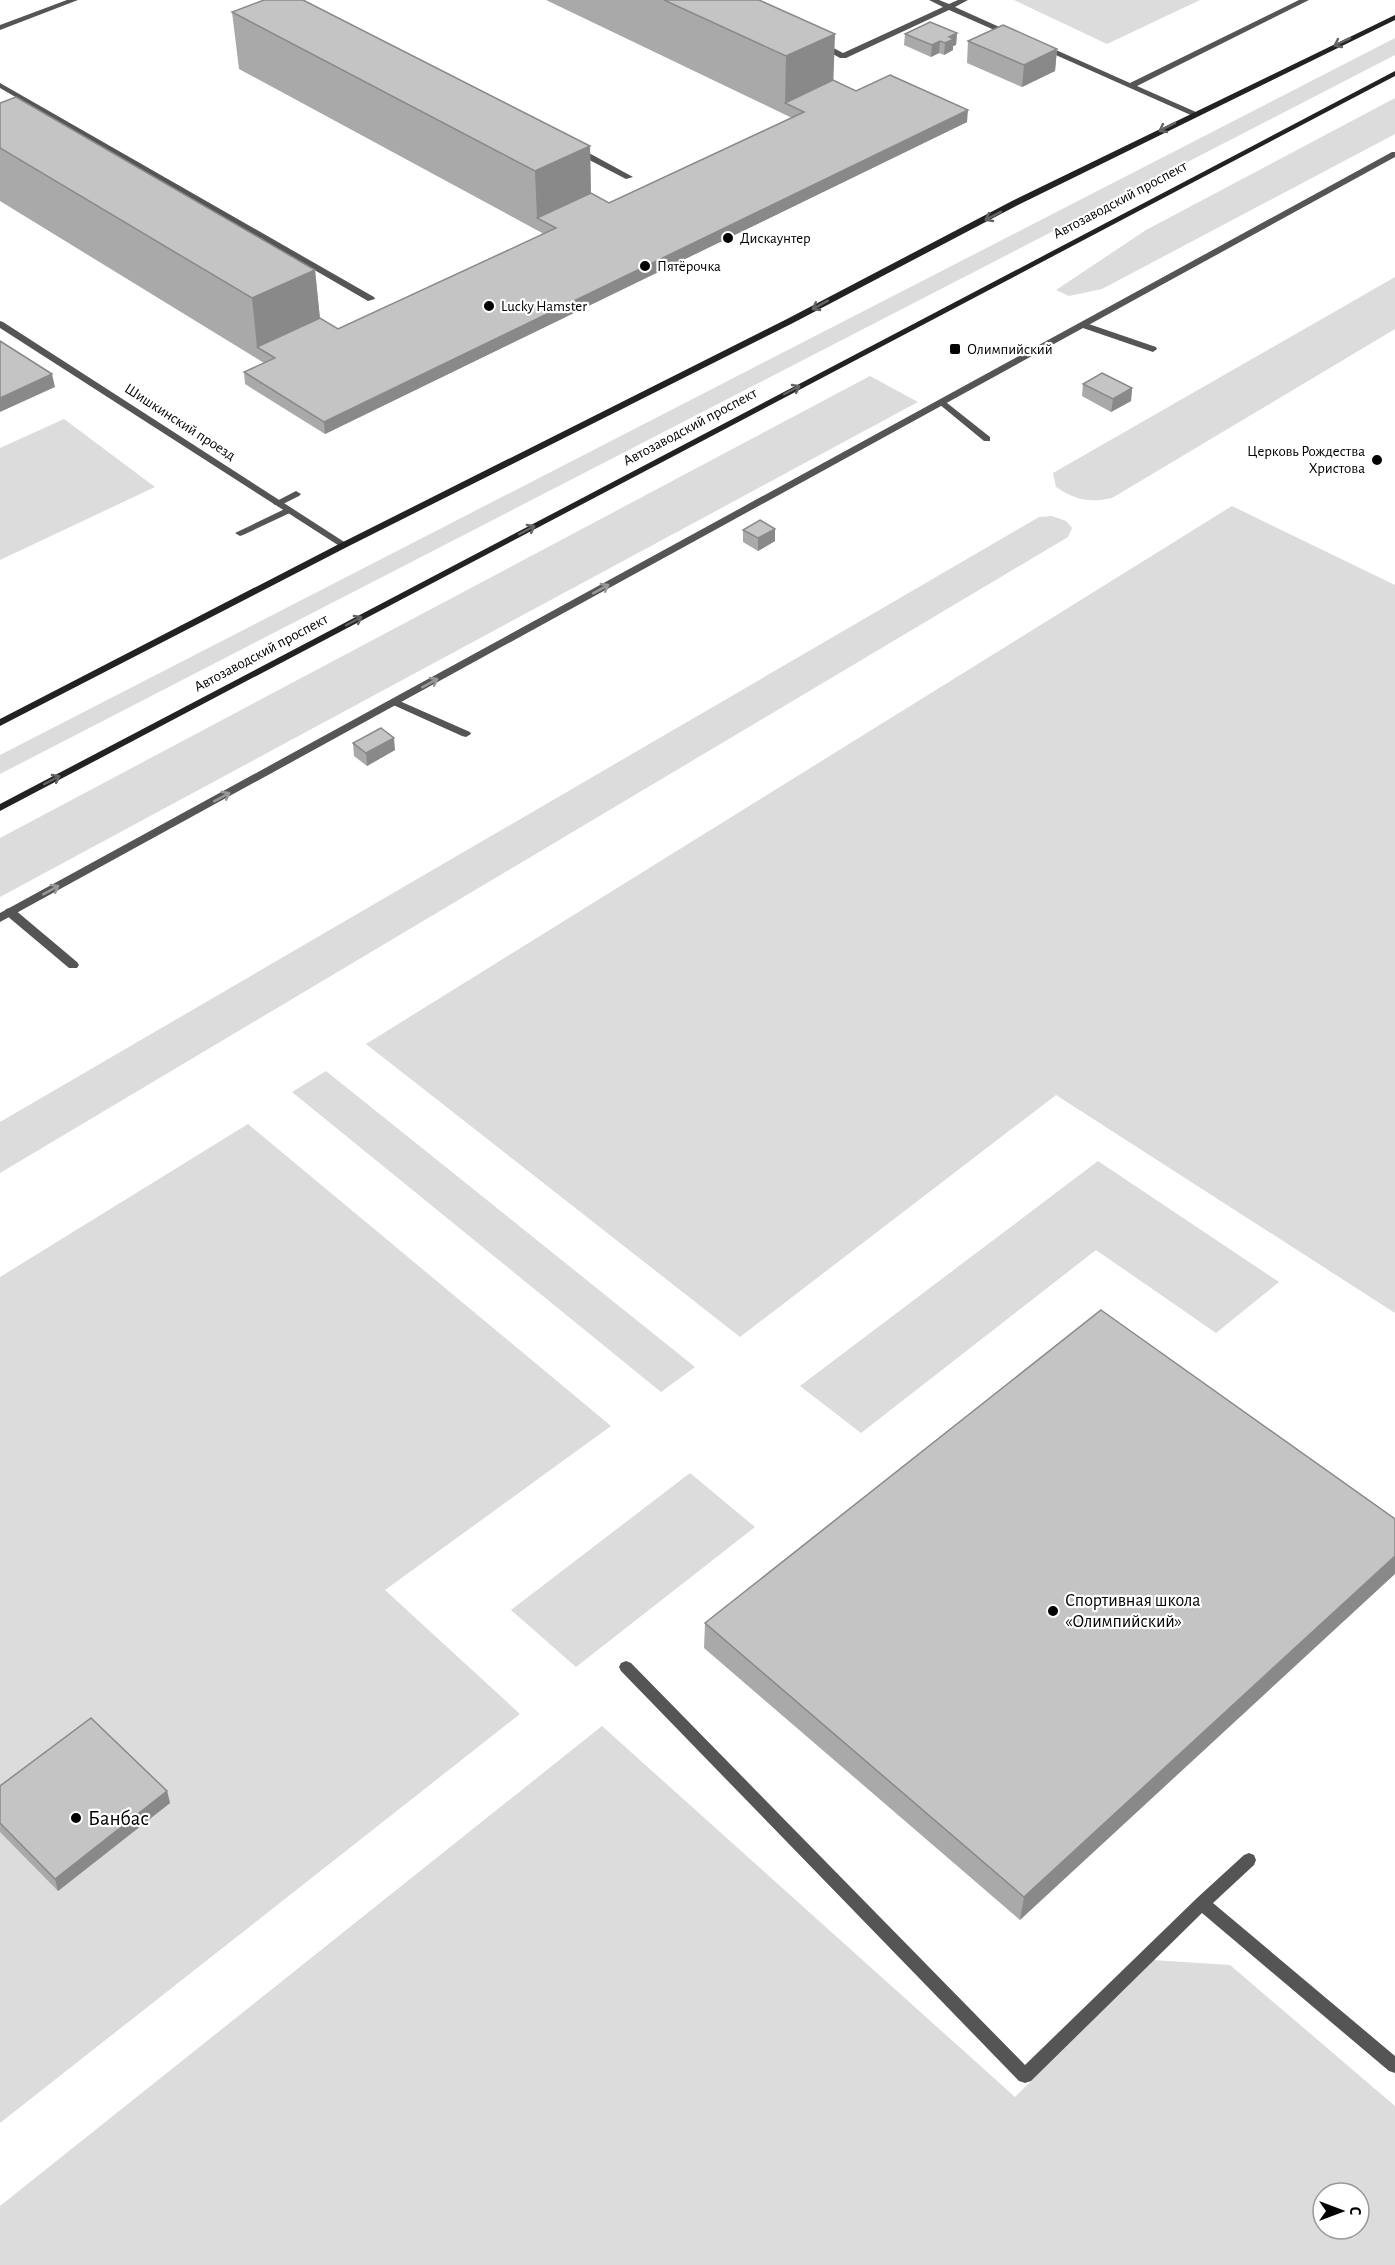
<svg xmlns="http://www.w3.org/2000/svg" width="1395" height="2265" font-family="'Alegreya Sans',sans-serif">
<style>
.green{fill:#dcdcdc;fill-rule:evenodd}
.lines{fill:none;stroke-linecap:round;stroke-linejoin:round}
.lane{fill:#555;fill-rule:evenodd}
.street{fill:#555;fill-rule:evenodd}
.secondary{fill:#222;fill-rule:evenodd}
.wall{fill:#a9a9a9}
.shaded-wall{fill:#898989}
.building{fill:#c4c4c4;stroke:#898989;stroke-width:1.5}
.oneway{stroke:#646464}
.oneway2{stroke:#999}
.poi-dot{fill:#000;stroke:#fff;stroke-width:2}
.labels{text-anchor:middle;dominant-baseline:central;stroke-width:4.5;stroke-linejoin:round;paint-order:stroke}
.far-street-label{font-size:15px;fill:#000;stroke:#fff}
.far-poi-label{font-size:15px;fill:#000;stroke:#fff;text-anchor:start}
.poi-label{font-size:18px;fill:#000;stroke:#fff;text-anchor:start}
.near-poi-label{font-size:21px;fill:#000;stroke:#fff;text-anchor:start}
</style>
<rect width="100%" height="100%" fill="#fff"/>
<g class="green">
<path d="M1014,0H1200L1107,44Z"/>
<path d="M1395,38V55L0,774V755Z"/>
<path d="M1395,98V134L1102,289L1069,296L1056,290L1146,230Z"/>
<path d="M1395,277V329L1112,498C1088,503 1076,500 1056,487L1053,473Z"/>
<path d="M870,376L918,402L0,897V838Z"/>
<path d="M64,419L155,487L0,560V448Z"/>
<path d="M1232,506L1395,585V1313L1056,1095L740,1337L366,1044Z"/>
<path d="M1052,516L1066,521L1072,528L1068,537L0,1173V1122L1039,517Z"/>
<path d="M326,1071L695,1367L661,1392L292,1092Z"/>
<path d="M248,1124L611,1426L385,1590L520,1714L0,2123V1277Z"/>
<path d="M1098,1161L1279,1282L1216,1333L1096,1250L861,1433L800,1386Z"/>
<path d="M690,1473L755,1527L576,1667L511,1610Z"/>
<path d="M602,1726L1015,2097L1153,1960L1230,1965L1395,2106V2265H0V2206ZM1323,2193H1359V2229H1323Z"/>
</g>
<g class="lines">
<g class="lane">
<path d="M67,0H78L0,30V25Z"/>
<path d="M929,0H939L949,4L958,0H968L955,7L1015,34L1008,36L949,10L846,58H840L817,45L824,43L843,53L943,7Z"/>
<path d="M1299,0H1309L1137,86L1196,112L1197,114L1193,116L1040,48L1047,46L1130,83Z"/>
<path d="M0,83L374,297L375,299L368,301L0,88Z"/>
<path d="M572,147H578L633,177L626,179L572,151Z"/>
<path d="M1083,322L1156,347L1157,349L1153,352L1150,351L1080,327V323Z"/>
<path d="M942,399L990,437V441H984L939,404V400Z"/>
<path d="M296,491L301,494L299,496L281,505H275L273,503Z"/>
<path d="M289,507L294,510L292,512L243,535L240,536L235,533Z"/>
<path d="M395,699L470,732L471,734L466,737L462,736L391,704L390,702Z"/>
<path d="M10,908L14,909L77,962L79,965L77,968H69L6,915L4,912L6,909Z"/>
<path d="M626,1661L631,1663L1025,2065L1197,1898L1244,1855L1249,1853L1254,1855L1256,1860L1254,1865L1213,1903L1395,2056V2073L1389,2071L1202,1913L1031,2081L1025,2083L1019,2081L621,1671L619,1667L621,1663Z"/>
</g>
<g class="street">
<path d="M1392,152H1395V157L0,922V913Z"/>
<path d="M0,321L3,322L349,545L347,547H341L0,328Z"/>
</g>
<g class="secondary">
<path d="M1395,15V20L1018,205L793,323L347,547L0,726V719L341,543L787,319L1012,201Z"/>
<path d="M1395,71V76L0,811V804Z"/>
</g>
</g>
<g class="wall">
<path d="M546,0H759L833,80L856,91L967,122L325,434L245,384L244,372L264,363L0,201V103L315,270L320,318L338,329L544,234L239,69L232,12L590,146L591,193L609,203L792,118Z"/>
<path d="M957,33L956,45L953,46V50L944,55L939,53L931,57L904,45L905,34Z"/>
<path d="M968,41L1057,49L1055,71L1022,87L967,63Z"/>
<path d="M1083,384L1132,388L1131,401L1111,412L1082,396Z"/>
<path d="M743,530L775,541L758,551L743,542Z"/>
<path d="M353,743L395,750L367,766L354,756Z"/>
<path d="M1395,1519L1020,1920L704,1648L705,1623Z"/>
<path d="M0,1786L167,1791L170,1803L58,1891L0,1832Z"/>
</g>
<g class="shaded-wall">
<path d="M957,33L956,45L953,46V50L944,55L945,43L949,37Z"/>
<path d="M835,34L833,92L785,103L786,56Z"/>
<path d="M940,41L939,53L931,57L932,45Z"/>
<path d="M1057,49L1055,71L1022,87L1024,65Z"/>
<path d="M968,110L967,122L325,434L324,422Z"/>
<path d="M590,146L591,205L537,218L535,171Z"/>
<path d="M315,270L321,330L257,347L252,298Z"/>
<path d="M52,374L55,387L0,412V398Z"/>
<path d="M1132,388L1131,401L1111,412L1113,399Z"/>
<path d="M775,529V541L758,551V538Z"/>
<path d="M394,738L395,750L367,766L366,753Z"/>
<path d="M1395,1556V1574L1020,1920L1024,1897Z"/>
<path d="M167,1791L170,1803L58,1891L55,1879Z"/>
</g>
<g class="building">
<path d="M264,0H303L590,146L535,171L232,12Z"/>
<path d="M664,0H759L835,34L786,56Z"/>
<path d="M930,22L957,33L949,37L954,39L945,43L940,41L932,45L905,34Z"/>
<path d="M1003,25L1057,49L1024,65L968,41Z"/>
<path d="M890,75L968,110L324,422L244,372L275,358L257,347L320,318L338,329L556,228L537,218L591,193L609,203L804,112L785,103L833,80L856,91Z"/>
<path d="M16,97L315,270L252,298L0,148V103Z"/>
<path d="M0,341L52,374L0,398Z"/>
<path d="M1102,373L1132,388L1113,399L1083,384Z"/>
<path d="M760,520L775,529L758,538L743,530Z"/>
<path d="M381,728L394,738L366,753L353,743Z"/>
<path d="M1101,1310L1395,1519V1556L1024,1897L705,1623Z"/>
<path d="M91,1718L167,1791L55,1879L0,1823V1786Z"/>
</g>
<defs><path id="oneway-shaft" d="M-6 0H5M1.5-3L5.5 0L1.5 3" fill="none" stroke-width="1.6" stroke-linecap="round" stroke-linejoin="round" transform="scale(1.5)"/></defs>
<g class="oneway">
<use href="#oneway-shaft" transform="translate(1342 42) rotate(154)"/>
<use href="#oneway-shaft" transform="translate(1167 127) rotate(153)"/>
<use href="#oneway-shaft" transform="translate(993 216) rotate(153)"/>
<use href="#oneway-shaft" transform="translate(820 305) rotate(151)"/>
<use href="#oneway-shaft" transform="translate(792 390) rotate(-28)"/>
<use href="#oneway-shaft" transform="translate(527 530) rotate(-28)"/>
<use href="#oneway-shaft" transform="translate(354 621) rotate(-28)"/>
<use href="#oneway-shaft" transform="translate(52 780) rotate(-28)"/>
</g>
<g class="oneway2">
<use href="#oneway-shaft" transform="translate(601 589) rotate(-29)"/>
<use href="#oneway-shaft" transform="translate(430 683) rotate(-29)"/>
<use href="#oneway-shaft" transform="translate(222 797) rotate(-29)"/>
<use href="#oneway-shaft" transform="translate(51 890) rotate(-29)"/>
</g>
<g class="poi-dot">
<circle cx="728" cy="238" r="6"/>
<circle cx="645" cy="266" r="6"/>
<circle cx="489" cy="306" r="6"/>
<rect x="949" y="343" width="12" height="12" rx="3"/>
<circle cx="1377" cy="460" r="6"/>
<circle cx="1053" cy="1611" r="6"/>
<circle cx="76" cy="1818" r="6"/>
</g>
<g class="labels">
<g class="far-street-label">
<text transform="translate(1120 200) rotate(-28)">Автозаводский проспект</text>
<text transform="translate(180 422) rotate(33)">Шишкинский проезд</text>
<text transform="translate(690 427) rotate(-28)">Автозаводский проспект</text>
<text transform="translate(261 653) rotate(-28)">Автозаводский проспект</text>
</g>
<g class="far-poi-label">
<text x="740" y="238">Дискаунтер</text>
<text x="657" y="266">Пятёрочка</text>
<text x="501" y="306">Lucky Hamster</text>
<text x="967" y="349">Олимпийский</text>
<text x="1365" y="451" text-anchor="end">Церковь Рождества<tspan x="1365" dy="17">Христова</tspan></text>
</g>
<g class="poi-label">
<text x="1065" y="1601">Спортивная школа<tspan x="1065" dy="21">«Олимпийский»</tspan></text>
</g>
<g class="near-poi-label">
<text x="88" y="1818">Банбас</text>
</g>
</g>
<g transform="translate(1341 2211) rotate(90)"><circle r="28" fill="#ffffff" stroke="#999999" stroke-width="1.5"/>
<path d="M0-4.5L10 22L0 15L-10 22Z" fill="#000000"/>
<text y="-9" font-size="16" font-weight="bold" text-anchor="middle" fill="#000000">С</text>
</g>
</svg>
